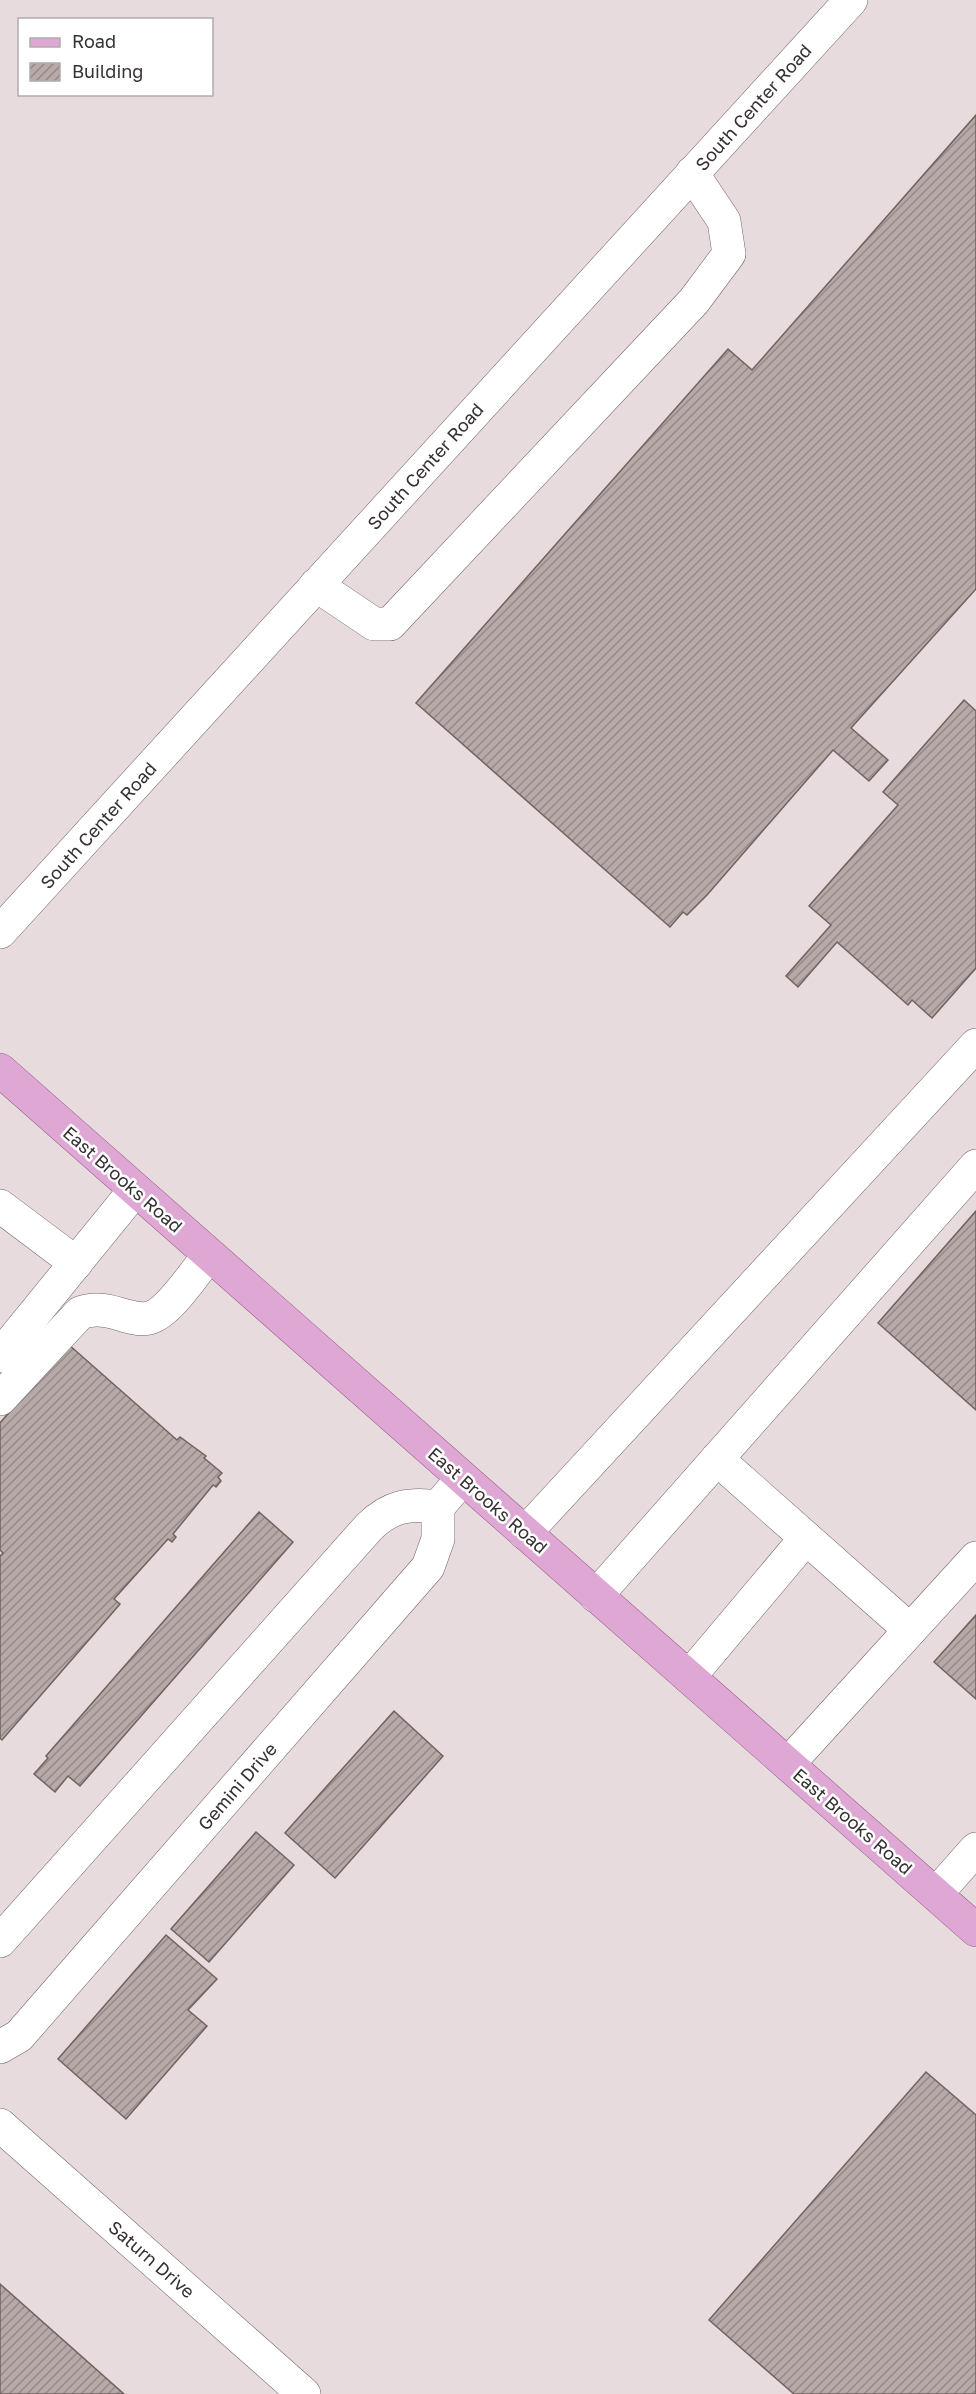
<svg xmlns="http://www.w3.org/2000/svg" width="976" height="2394" font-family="'Golos Text',sans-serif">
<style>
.building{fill:url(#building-hatch);stroke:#6f6361;stroke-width:1.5}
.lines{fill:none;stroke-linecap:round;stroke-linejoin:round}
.minor-casing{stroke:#706467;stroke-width:34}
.major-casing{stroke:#965887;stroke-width:34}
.minor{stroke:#fff;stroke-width:33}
.major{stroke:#dfa7d3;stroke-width:33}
.labels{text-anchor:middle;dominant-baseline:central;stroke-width:5;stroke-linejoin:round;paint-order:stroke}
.street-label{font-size:18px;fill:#363032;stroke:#fff}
</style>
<defs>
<pattern id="building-hatch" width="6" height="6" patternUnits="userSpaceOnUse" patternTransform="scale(1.5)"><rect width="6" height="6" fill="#b6a9a7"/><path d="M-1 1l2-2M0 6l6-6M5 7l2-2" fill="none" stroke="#958a89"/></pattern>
</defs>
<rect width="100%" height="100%" fill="#e8dbde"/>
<g class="building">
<path d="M976,115V589L851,728L888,760L869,781L833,750L707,895L687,915L683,912L670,927L416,703L728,349L752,370Z"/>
<path d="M964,700L976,711V968L932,1018L912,1000L908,1005L837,942L798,987L786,976L831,925L809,906L898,805L883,792Z"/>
<path d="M976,1211V1410L878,1323Z"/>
<path d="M68,1344L177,1440L180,1437L206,1456L204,1458L222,1473L218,1477L221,1481L216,1487L213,1485L173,1534L176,1537L172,1542L168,1539L114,1599L120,1604L2,1740L0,1738V1556L3,1553L0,1550V1423Z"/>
<path d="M259,1512L293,1542L80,1786L68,1776L55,1792L34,1774L48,1758L46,1756Z"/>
<path d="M976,1615V1699L934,1662Z"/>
<path d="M394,1711L443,1756L335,1878L285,1833Z"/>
<path d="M256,1832L294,1865L209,1962L171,1929Z"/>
<path d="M166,1935L217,1979L188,2010L207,2026L126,2119L58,2059Z"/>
<path d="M926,2072L976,2115V2394H794L709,2320Z"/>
<path d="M0,2284L124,2394H0Z"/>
</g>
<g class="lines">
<g class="minor-casing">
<g id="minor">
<path d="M316,585L374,624H390L694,301L729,254L724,221L692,173"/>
<path d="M0,932L851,0"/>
<path d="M0,1206L76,1263"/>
<path d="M0,1356L135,1190"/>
<path d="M0,1399L80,1313C96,1307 110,1311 126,1316C134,1318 141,1320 149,1318C168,1314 196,1271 209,1255"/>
<path d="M717,1459L910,1630"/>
<path d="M525,1533L976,1045"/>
<path d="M596,1596L976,1166"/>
<path d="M689,1677L806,1538"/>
<path d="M788,1764L976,1558"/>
<path d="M936,1894L976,1849"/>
<path d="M0,1941L369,1527C390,1506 409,1503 438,1507"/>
<path d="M0,2047L19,2036L428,1567L438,1539V1507L462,1479"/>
<path d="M0,2125L304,2394"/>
</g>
</g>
<g class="major-casing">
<path id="major" d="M0,1070L976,1930"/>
</g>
<use href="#minor" class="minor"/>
<use href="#major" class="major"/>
</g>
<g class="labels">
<g class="street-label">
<text transform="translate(753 107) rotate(-48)">South Center Road</text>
<text transform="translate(425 466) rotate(-48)">South Center Road</text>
<text transform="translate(98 825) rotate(-48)">South Center Road</text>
<text transform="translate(123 1179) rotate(41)">East Brooks Road</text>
<text transform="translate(488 1500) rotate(41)">East Brooks Road</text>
<text transform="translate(237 1786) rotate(-49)">Gemini Drive</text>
<text transform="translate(853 1821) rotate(41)">East Brooks Road</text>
<text transform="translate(152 2259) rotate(41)">Saturn Drive</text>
</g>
</g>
<rect x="18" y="18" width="195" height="78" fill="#ffffff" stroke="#afacad" stroke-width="1.5"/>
<rect x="30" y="38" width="30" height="9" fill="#dfa7d3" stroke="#afacad" stroke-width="1.5"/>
<text x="72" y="48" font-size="18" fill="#363032">Road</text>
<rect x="30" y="63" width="30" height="18" fill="url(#building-hatch)" stroke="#afacad" stroke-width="1.5"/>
<text x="72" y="78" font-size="18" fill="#363032">Building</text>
</svg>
